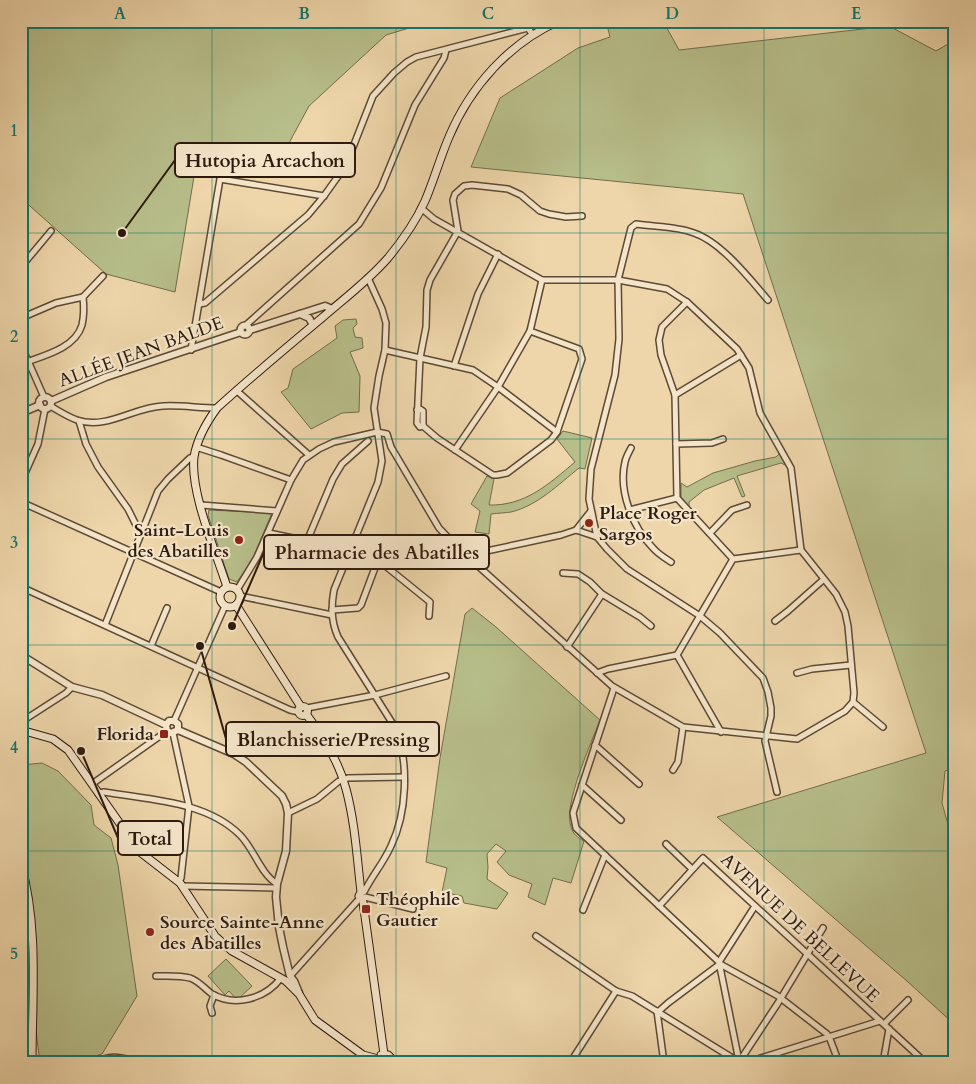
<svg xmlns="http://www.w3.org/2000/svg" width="976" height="1084" font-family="Cardo,serif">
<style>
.green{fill:#b7be8a;stroke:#726c4c}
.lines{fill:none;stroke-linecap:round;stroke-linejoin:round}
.minor-casing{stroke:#5d4936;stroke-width:8}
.tertiary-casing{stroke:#5d4936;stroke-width:9}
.secondary-casing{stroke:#2d1a0f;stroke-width:9}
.minor{stroke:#f4e4c8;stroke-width:5}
.tertiary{stroke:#f4e4c8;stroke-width:6}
.secondary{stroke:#f4e4c8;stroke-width:7}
.grid{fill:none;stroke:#0f766e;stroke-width:1;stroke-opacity:0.55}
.poi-dot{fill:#8f2418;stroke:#f4e4c8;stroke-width:2}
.labels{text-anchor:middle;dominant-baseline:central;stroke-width:4.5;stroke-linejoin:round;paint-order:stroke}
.street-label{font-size:18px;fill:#2d1a0f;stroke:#f4e4c8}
.poi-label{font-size:18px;font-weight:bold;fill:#2d1a0f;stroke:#f4e4c8;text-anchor:start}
.leader{fill:none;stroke:#2d1a0f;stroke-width:2}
.callout-dot{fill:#2d1a0f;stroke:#f4e4c8;stroke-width:2}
.callout{fill:#f4e4c8;stroke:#2d1a0f;stroke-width:2}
.callout-label{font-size:19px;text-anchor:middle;font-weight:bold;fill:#2d1a0f}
.neatline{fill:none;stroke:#0f766e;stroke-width:2}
.grid-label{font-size:16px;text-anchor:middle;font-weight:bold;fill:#0f766e}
</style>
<rect width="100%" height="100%" fill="#eed6aa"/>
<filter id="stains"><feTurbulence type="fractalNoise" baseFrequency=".004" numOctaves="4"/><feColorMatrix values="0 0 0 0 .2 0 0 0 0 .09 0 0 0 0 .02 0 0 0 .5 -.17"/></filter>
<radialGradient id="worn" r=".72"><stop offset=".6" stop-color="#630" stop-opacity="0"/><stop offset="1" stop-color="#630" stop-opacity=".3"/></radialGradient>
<g class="green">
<path d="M21,21H432L386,35L309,106L282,156L199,146L175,292L106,274L21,198Z"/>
<path d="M606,21H663L679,50L889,26L936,51L955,40V768L945,771L942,803L955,849V1025L908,982L717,817L926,753L743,194L471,167L500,98L578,48L610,37Z"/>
<path d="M356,319L357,324L353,328L355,337L362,338L363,348L350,352L360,376L359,412L342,413L311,429L281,392L288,388L293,369L337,338L335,326L343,320Z"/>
<path d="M563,431L592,438L585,469L579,468C559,484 537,506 511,512C505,513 498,513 491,514L489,534L475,532L480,511L471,504L487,476L494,479L489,505C525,506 549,484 575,462L557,439Z"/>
<path d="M780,453L787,466L781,463L737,476L745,496L742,497L734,478L704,490L689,502V507L681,497V483L687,487L713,473L755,461L776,457Z"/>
<path d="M209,510L272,513L252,560L237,582L229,579L208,515Z"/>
<path d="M472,608L496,627L600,720C591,744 563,804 571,827C573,834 578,838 584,841L571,883L553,878L545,905L528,897L532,884L509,875L497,862L506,851L496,844L487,854L488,867L487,879L508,893L497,909L464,903L462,896L442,892L447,868L426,862L440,758L465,614Z"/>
<path d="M42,763L58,771L91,805L94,825L111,838L118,865L137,996L102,1054L98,1055L88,1063H40L36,1031L26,1019H23L21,1012V765Z"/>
<path d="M226,959L252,986L237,1000L229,991L225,995L208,976Z"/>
</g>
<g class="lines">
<g class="minor-casing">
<g id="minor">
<path d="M295,159L328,163L342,171"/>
<path d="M21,267L51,231"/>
<path d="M768,300C749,278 721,242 694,233C676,226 655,227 636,224L631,228L618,280L619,339L615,375L591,469L589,499L597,537L607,549L627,569L700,616L720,633L763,678L768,692L771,708V716L765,741L777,792"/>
<path d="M687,302L662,327L659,340L661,355L675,395L677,498L733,559"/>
<path d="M199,304L205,303L308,215L324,196L346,165L373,96L394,73L407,62L416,57L528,28L532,34"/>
<path d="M21,318L56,303L83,297"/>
<path d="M246,325L359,224L381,188L415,105L444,58L446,50"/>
<path d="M530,331L579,349L582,359L557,432L551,440L507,473L497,475H493L437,438L423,426L420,427L417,423L420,358L426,327L427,290L430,280L458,231L453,200L455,194L464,186L472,185L508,189L521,195L540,211L549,214L566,217L582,216"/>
<path d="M21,345L44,397"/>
<path d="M191,350L220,179L324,196"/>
<path d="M385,350L473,370L498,387L557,432"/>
<path d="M21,364C42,356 75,349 82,325C84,316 84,306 83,297L103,276"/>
<path d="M454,366L478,294L498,254"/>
<path d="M237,391L309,455"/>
<path d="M675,395L741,355"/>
<path d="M50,406C59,411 68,417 77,420C107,430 134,407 163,406C181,405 199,408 217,408"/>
<path d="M417,410L420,409L423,411V426"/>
<path d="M79,421L86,444L98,467L128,509L141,535"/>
<path d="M676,444L712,443L723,439"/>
<path d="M196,447L221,455L291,480"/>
<path d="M631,448C629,452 626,457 625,462C618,491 633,528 653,548C658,554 665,558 671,562"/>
<path d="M455,450L498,387L530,331L542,280"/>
<path d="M21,482L38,444L45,409"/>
<path d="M21,502L221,592"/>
<path d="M201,505L277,511"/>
<path d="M630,510L677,498"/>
<path d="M576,530L591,511"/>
<path d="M269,533L307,541L333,479L342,464L368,441"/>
<path d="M710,533L732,510L747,505"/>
<path d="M458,548L482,552L561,535L576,530L597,537"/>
<path d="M474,563L482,552"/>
<path d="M563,573L578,574L590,582L602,594L640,617L651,626"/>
<path d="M21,587L290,710L299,712"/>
<path d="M237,590L257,557L291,480L303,460L319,449L334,442L377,432L387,434L391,447L439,528L458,548L612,686L683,727L797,739L845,711L853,702L854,693L848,626L845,612L836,594L801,550L791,468L760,413L749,368L737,349L687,302L667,289L618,280H542L434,219L421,208"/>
<path d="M240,596L332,615"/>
<path d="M332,610L358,608L361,605L376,565L383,564L430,602L429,616"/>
<path d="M775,621L788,611L823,580"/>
<path d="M105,625L158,491L168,479L190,458L194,457"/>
<path d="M151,646L167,608"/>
<path d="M567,647L602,594"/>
<path d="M677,655L721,732"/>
<path d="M597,673L608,669L677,655L733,559L801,550"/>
<path d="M797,673L812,669L851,665"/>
<path d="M614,688L573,813L576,828L719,962"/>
<path d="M853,702L883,727"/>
<path d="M307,708L375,695L446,676"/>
<path d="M174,721L225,606"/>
<path d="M21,722L66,693L72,687"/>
<path d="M173,733L189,806L181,878L179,882"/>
<path d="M595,745L639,784"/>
<path d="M673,770L678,762L683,727"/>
<path d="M92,784L167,731"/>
<path d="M582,785L621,820"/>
<path d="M98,793L104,792C150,800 206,801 240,835C254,849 260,873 277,884"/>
<path d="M288,813L317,799L339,781L348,778L404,777"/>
<path d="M666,844L692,869"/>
<path d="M182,886L276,888"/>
<path d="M364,892C372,876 384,862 391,846C407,813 409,763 396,729L338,637C331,621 331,607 334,590L378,482L382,461L374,408L379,376L385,350L386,323L382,309L368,278"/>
<path d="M365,897L413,909"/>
<path d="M659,906L703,858L926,1063"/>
<path d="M583,910L605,855"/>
<path d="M536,936L616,991L632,996L734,1059"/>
<path d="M156,976C167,976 179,975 190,978C199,981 205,989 212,994C235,1007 265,999 281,978"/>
<path d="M290,976L360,898"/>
<path d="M657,1011L664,1063"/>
<path d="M658,1012L668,1003L720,964L778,996L827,1034L830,1039L839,1063"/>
<path d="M212,1013L210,1006L214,995"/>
<path d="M884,1024L908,1000"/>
<path d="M738,1056L719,962L755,906"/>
<path d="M743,1056L778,1003L823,928"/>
<path d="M748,1062L880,1021"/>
<path d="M96,1063C109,1053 126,1058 141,1063"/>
<path d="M570,1063L616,991"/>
<path d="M883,1063L889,1029"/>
</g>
</g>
<g class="tertiary-casing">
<g id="tertiary">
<path d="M300,314L309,318L313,325"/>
<circle cx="245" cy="330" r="4.5"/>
<path d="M250,330L325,306L332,309"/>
<circle cx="45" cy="403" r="6"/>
<path d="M51,401L106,377L241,332"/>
<path d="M21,413L40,405"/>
<path d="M21,655L72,687L102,695L166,725"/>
<path d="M166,725L169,721H174L178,724V730"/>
<path d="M166,725L167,731L171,733L178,730"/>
<path d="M178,730L234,754L246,762L282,796L286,804L288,813L286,851L277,884L276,897L279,927L283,947L290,976L294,981L299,993"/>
</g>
</g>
<g class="secondary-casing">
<g id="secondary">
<circle cx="230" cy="597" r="10"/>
<path d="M227,587C216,552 190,493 194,457C197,439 206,423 217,408C251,377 287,347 323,317C345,298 369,280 388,258C402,241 416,221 425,201C434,180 440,158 449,137C470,87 509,43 559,21"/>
<path d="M236,605L301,707"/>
<circle cx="303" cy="711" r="4.5"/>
<path d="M306,714C323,736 339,762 346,789C355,822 357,858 361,892L359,896L362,899L363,902L384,1054"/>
<path d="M21,730L53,739L68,750L140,852L180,883L215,936L224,944L232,951L286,981L299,994L315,1020L363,1055L378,1059"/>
<path d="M21,864C39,929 32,996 32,1063"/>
<path d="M381,1055H388L391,1058V1063"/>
</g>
</g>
<use href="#minor" class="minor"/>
<use href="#tertiary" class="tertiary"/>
<use href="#secondary" class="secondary"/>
</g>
<path class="grid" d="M212,21V1063M396,21V1063M580,21V1063M764,21V1063M21,233H955M21,439H955M21,645H955M21,851H955"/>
<g class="poi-dot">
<circle cx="589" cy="523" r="5"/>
<circle cx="239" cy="540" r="5"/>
<rect x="159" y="729" width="10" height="10" rx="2.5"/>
<rect x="361" y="904" width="10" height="10" rx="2.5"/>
<circle cx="150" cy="932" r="5"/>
</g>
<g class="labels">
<g class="street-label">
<text transform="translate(141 352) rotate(-20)">ALLÉE JEAN BALDE</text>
<text transform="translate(800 928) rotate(43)">AVENUE DE BELLEVUE</text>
</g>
<g class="poi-label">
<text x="599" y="513">Place Roger<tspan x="599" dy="21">Sargos</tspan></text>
<text x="229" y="530" text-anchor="end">Saint-Louis<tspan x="229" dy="21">des Abatilles</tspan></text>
<text x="154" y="734" text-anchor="end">Florida</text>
<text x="376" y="899">Théophile<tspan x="376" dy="21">Gautier</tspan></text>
<text x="160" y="922">Source Sainte-Anne<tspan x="160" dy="21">des Abatilles</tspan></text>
</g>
</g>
<path class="leader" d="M122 233L175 160M232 626L264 552M200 646L226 739M81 751L118 838"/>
<g class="callout-dot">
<circle cx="122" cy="233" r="5"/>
<circle cx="232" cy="626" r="5"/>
<circle cx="200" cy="646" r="5"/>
<circle cx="81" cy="751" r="5"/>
</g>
<g class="callout">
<rect x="175" y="143" width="180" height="34" rx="5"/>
<rect x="264" y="535" width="225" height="34" rx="5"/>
<rect x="226" y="722" width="213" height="34" rx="5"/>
<rect x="118" y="821" width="65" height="34" rx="5"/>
</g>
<g class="callout-label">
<text x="265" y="167">Hutopia Arcachon</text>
<text x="377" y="559">Pharmacie des Abatilles</text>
<text x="333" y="746">Blanchisserie/Pressing</text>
<text x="150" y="845">Total</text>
</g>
<rect width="976" height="1084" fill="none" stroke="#eed6aa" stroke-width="55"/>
<rect x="28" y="28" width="920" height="1028" class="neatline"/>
<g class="grid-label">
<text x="120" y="19">A</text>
<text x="304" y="19">B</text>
<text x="488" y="19">C</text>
<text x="672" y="19">D</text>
<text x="856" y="19">E</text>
<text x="14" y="136">1</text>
<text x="14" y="342">2</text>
<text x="14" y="548">3</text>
<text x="14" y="753">4</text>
<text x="14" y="959">5</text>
</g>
<rect width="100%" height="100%" filter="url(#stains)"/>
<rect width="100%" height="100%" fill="url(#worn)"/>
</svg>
